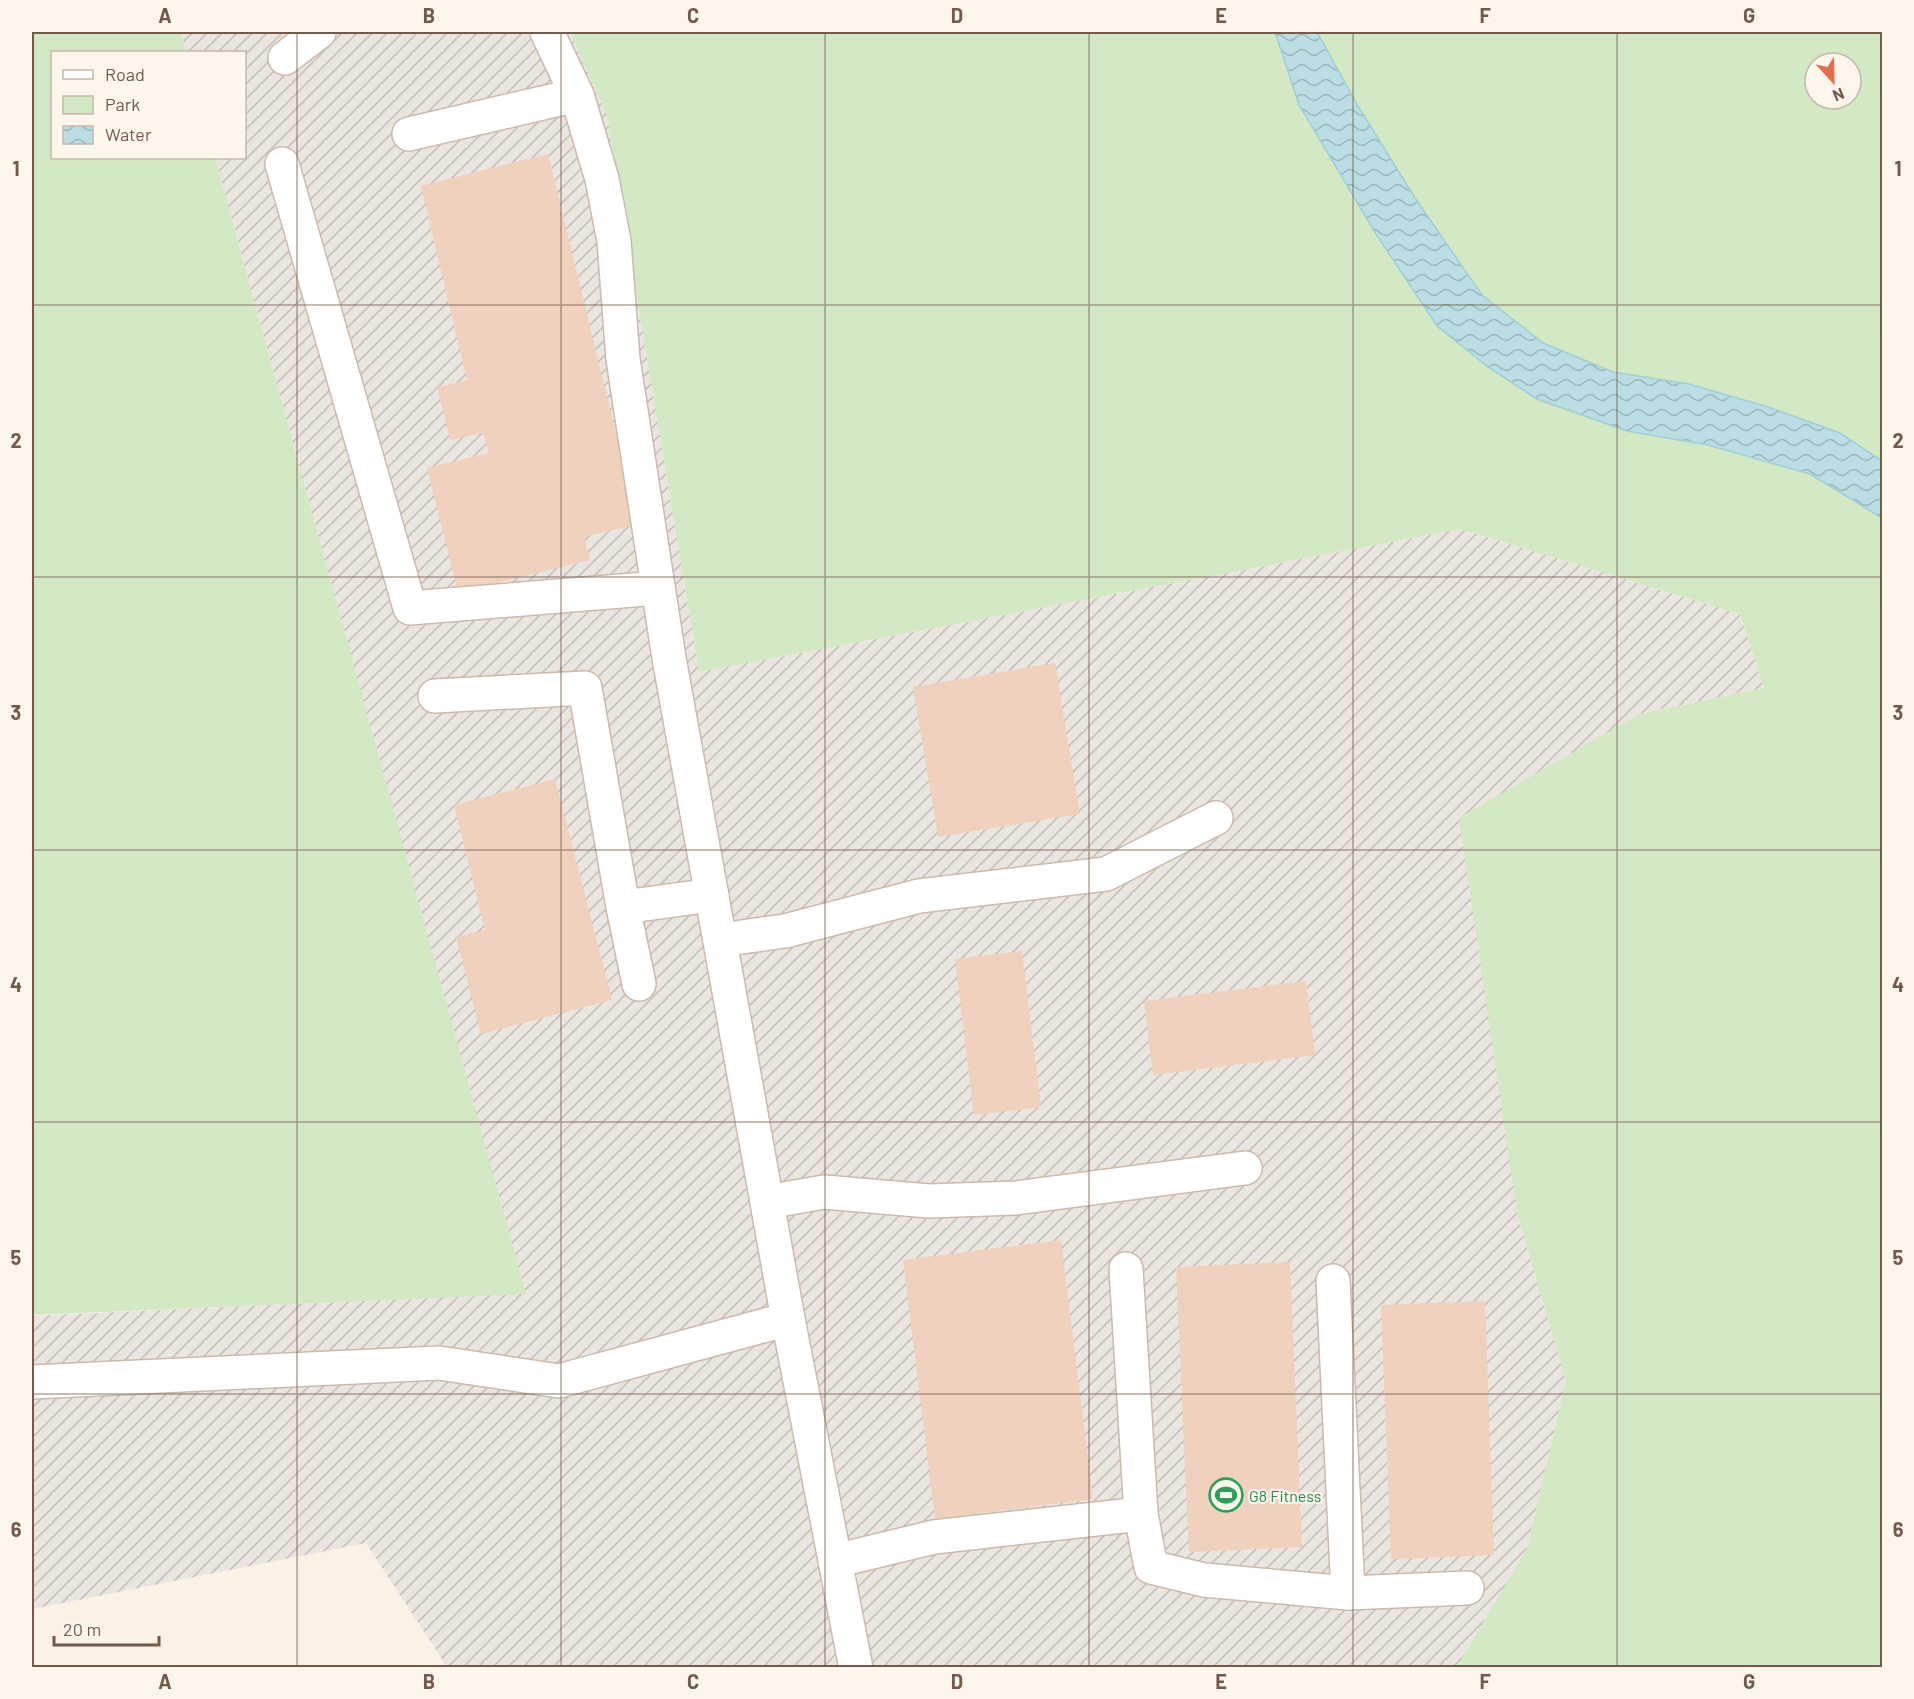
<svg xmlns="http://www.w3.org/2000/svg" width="1914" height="1699" font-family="Barlow,sans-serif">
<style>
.industrial{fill:url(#industrial-furrows)}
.green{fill:#d3e8c4;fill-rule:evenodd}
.water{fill:url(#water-waves);stroke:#a1ced5;stroke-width:1.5}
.building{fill:#efd1be}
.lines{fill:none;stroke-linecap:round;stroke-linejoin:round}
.minor-casing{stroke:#ccbaac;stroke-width:36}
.minor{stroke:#fff;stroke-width:33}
.grid{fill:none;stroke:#73594b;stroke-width:1.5;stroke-opacity:0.55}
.labels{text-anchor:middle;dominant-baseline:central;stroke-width:4.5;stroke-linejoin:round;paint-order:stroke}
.leisure-label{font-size:16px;fill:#27864d;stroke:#fef6eb;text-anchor:start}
.neatline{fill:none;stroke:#73594b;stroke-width:2}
.grid-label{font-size:20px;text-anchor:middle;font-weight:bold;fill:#73594b}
</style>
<defs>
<pattern id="industrial-furrows" width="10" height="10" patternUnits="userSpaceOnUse" patternTransform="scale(1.5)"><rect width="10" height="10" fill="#ebe5df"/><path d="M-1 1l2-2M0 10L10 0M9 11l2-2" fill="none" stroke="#c3bdb7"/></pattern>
<pattern id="water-waves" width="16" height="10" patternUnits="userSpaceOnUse" patternTransform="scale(1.5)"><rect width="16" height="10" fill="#badee4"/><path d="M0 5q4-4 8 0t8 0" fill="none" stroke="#9cb7bb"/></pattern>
</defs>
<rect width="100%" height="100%" fill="#fbf2e5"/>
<path class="industrial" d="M181,32H570L607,115L699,672L1461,529L1740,614L1764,688L1639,714L1517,1213L1566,1381L1527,1548L1457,1667H447L366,1543L32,1609V1316L525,1293L215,158H244V52H186Z"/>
<g class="green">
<path d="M32,32H181L186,52H52V158H215L526,1294L32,1315Z"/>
<path d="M570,32H1275L1299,105L1376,234L1437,326L1488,367L1537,399L1627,431L1708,445L1810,474L1882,518V1667H1457L1527,1548L1566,1381L1517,1213L1459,818L1639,714L1764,688L1740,614L1461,529L699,672L607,115Z"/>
<path d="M1317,32H1882V461L1840,433L1768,407L1689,384L1613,372L1543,343L1482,295L1415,198L1358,106ZM1815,63H1851V99H1815Z"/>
</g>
<path class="water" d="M1275,32H1317L1358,106L1415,198L1482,295L1543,343L1613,372L1689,384L1768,407L1840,433L1882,461V518L1810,474L1708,445L1627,431L1537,399L1488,367L1437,326L1376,234L1299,105Z"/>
<g class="building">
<path d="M548,154L638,524L584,537L590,560L458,592L427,468L489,453L483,433L450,440L437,387L467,380L421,186Z"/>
<path d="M1055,663L1080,814L938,837L913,687Z"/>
<path d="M555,779L612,1000L481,1034L456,937L485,930L454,805Z"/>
<path d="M1022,951L1041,1107L974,1115L955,959Z"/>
<path d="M1306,981L1315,1055L1153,1075L1144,1001Z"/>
<path d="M1061,1240L1093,1499L935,1519L903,1260Z"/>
<path d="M1290,1262L1302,1547L1189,1552L1176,1267Z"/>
<path d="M1485,1301L1494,1555L1391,1559L1381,1305Z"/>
</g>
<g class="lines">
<g class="minor-casing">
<g id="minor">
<path d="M547,32L577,95L602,179L614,241L623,359L669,658L788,1319L856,1668"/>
<path d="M285,58L319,32"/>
<path d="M409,134L577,95"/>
<path d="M282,164L410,608L658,588"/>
<path d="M435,696L585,688L623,907L639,984"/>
<path d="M623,907L712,895"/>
<path d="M720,940L785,931L919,896L1106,874L1216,818"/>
<path d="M767,1202L824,1192L929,1201L1016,1198L1245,1168"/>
<path d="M1126,1269L1141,1514L1151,1567L1204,1580L1348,1593L1467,1588"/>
<path d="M1333,1281L1348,1593"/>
<path d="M32,1382L439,1363L559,1381L788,1319"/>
<path d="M835,1561L934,1537L1141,1514"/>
</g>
</g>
<use href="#minor" class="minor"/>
</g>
<path class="grid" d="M297,32V1668M561,32V1668M825,32V1668M1089,32V1668M1353,32V1668M1617,32V1668M32,305H1882M32,577H1882M32,850H1882M32,1122H1882M32,1394H1882"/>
<defs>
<g id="stadium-ring" transform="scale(1.725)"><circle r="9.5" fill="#fef6eb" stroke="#2e9e5b" stroke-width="1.5"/><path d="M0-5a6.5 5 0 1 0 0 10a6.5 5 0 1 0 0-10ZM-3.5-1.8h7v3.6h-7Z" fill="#2e9e5b"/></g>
</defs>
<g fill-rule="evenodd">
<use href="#stadium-ring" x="1226" y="1495"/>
</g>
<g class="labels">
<g class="leisure-label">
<text x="1249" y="1495">G8 Fitness</text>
</g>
</g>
<rect width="1914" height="1699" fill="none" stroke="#fef6eb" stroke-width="66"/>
<rect x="51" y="51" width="195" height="108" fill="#fef6eb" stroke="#c6b7ab" stroke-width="1.5"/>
<rect x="63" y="70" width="30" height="9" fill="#ffffff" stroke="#c6b7ab" stroke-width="1.5"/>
<text x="105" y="81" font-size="18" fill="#73594b">Road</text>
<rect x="63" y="96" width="30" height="18" fill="#d3e8c4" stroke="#c6b7ab" stroke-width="1.5"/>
<text x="105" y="111" font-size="18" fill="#73594b">Park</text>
<rect x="63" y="126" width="30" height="18" fill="url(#water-waves)" stroke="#c6b7ab" stroke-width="1.5"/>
<text x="105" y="141" font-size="18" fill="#73594b">Water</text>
<g transform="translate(1833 81) rotate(158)"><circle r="28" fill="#fef6eb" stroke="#c6b7ab" stroke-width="1.5"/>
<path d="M0-4.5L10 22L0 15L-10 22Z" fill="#e06e4f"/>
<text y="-9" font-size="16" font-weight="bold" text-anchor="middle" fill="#73594b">N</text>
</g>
<path d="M54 1636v9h105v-9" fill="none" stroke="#73594b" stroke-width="3"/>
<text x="63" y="1636" font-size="18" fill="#73594b" stroke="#fef6eb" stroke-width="4.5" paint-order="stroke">20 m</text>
<rect x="33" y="33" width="1848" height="1633" class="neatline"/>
<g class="grid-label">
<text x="165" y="23">A</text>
<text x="429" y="23">B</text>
<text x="693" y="23">C</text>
<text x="957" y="23">D</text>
<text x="1221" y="23">E</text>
<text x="1485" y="23">F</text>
<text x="1749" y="23">G</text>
<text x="16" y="176">1</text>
<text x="1898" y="176">1</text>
<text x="16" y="448">2</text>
<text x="1898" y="448">2</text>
<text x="16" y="720">3</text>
<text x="1898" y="720">3</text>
<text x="16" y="992">4</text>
<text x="1898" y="992">4</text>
<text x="16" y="1265">5</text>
<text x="1898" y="1265">5</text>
<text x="16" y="1537">6</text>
<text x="1898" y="1537">6</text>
<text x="165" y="1689">A</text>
<text x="429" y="1689">B</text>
<text x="693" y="1689">C</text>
<text x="957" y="1689">D</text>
<text x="1221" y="1689">E</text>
<text x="1485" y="1689">F</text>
<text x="1749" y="1689">G</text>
</g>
</svg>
